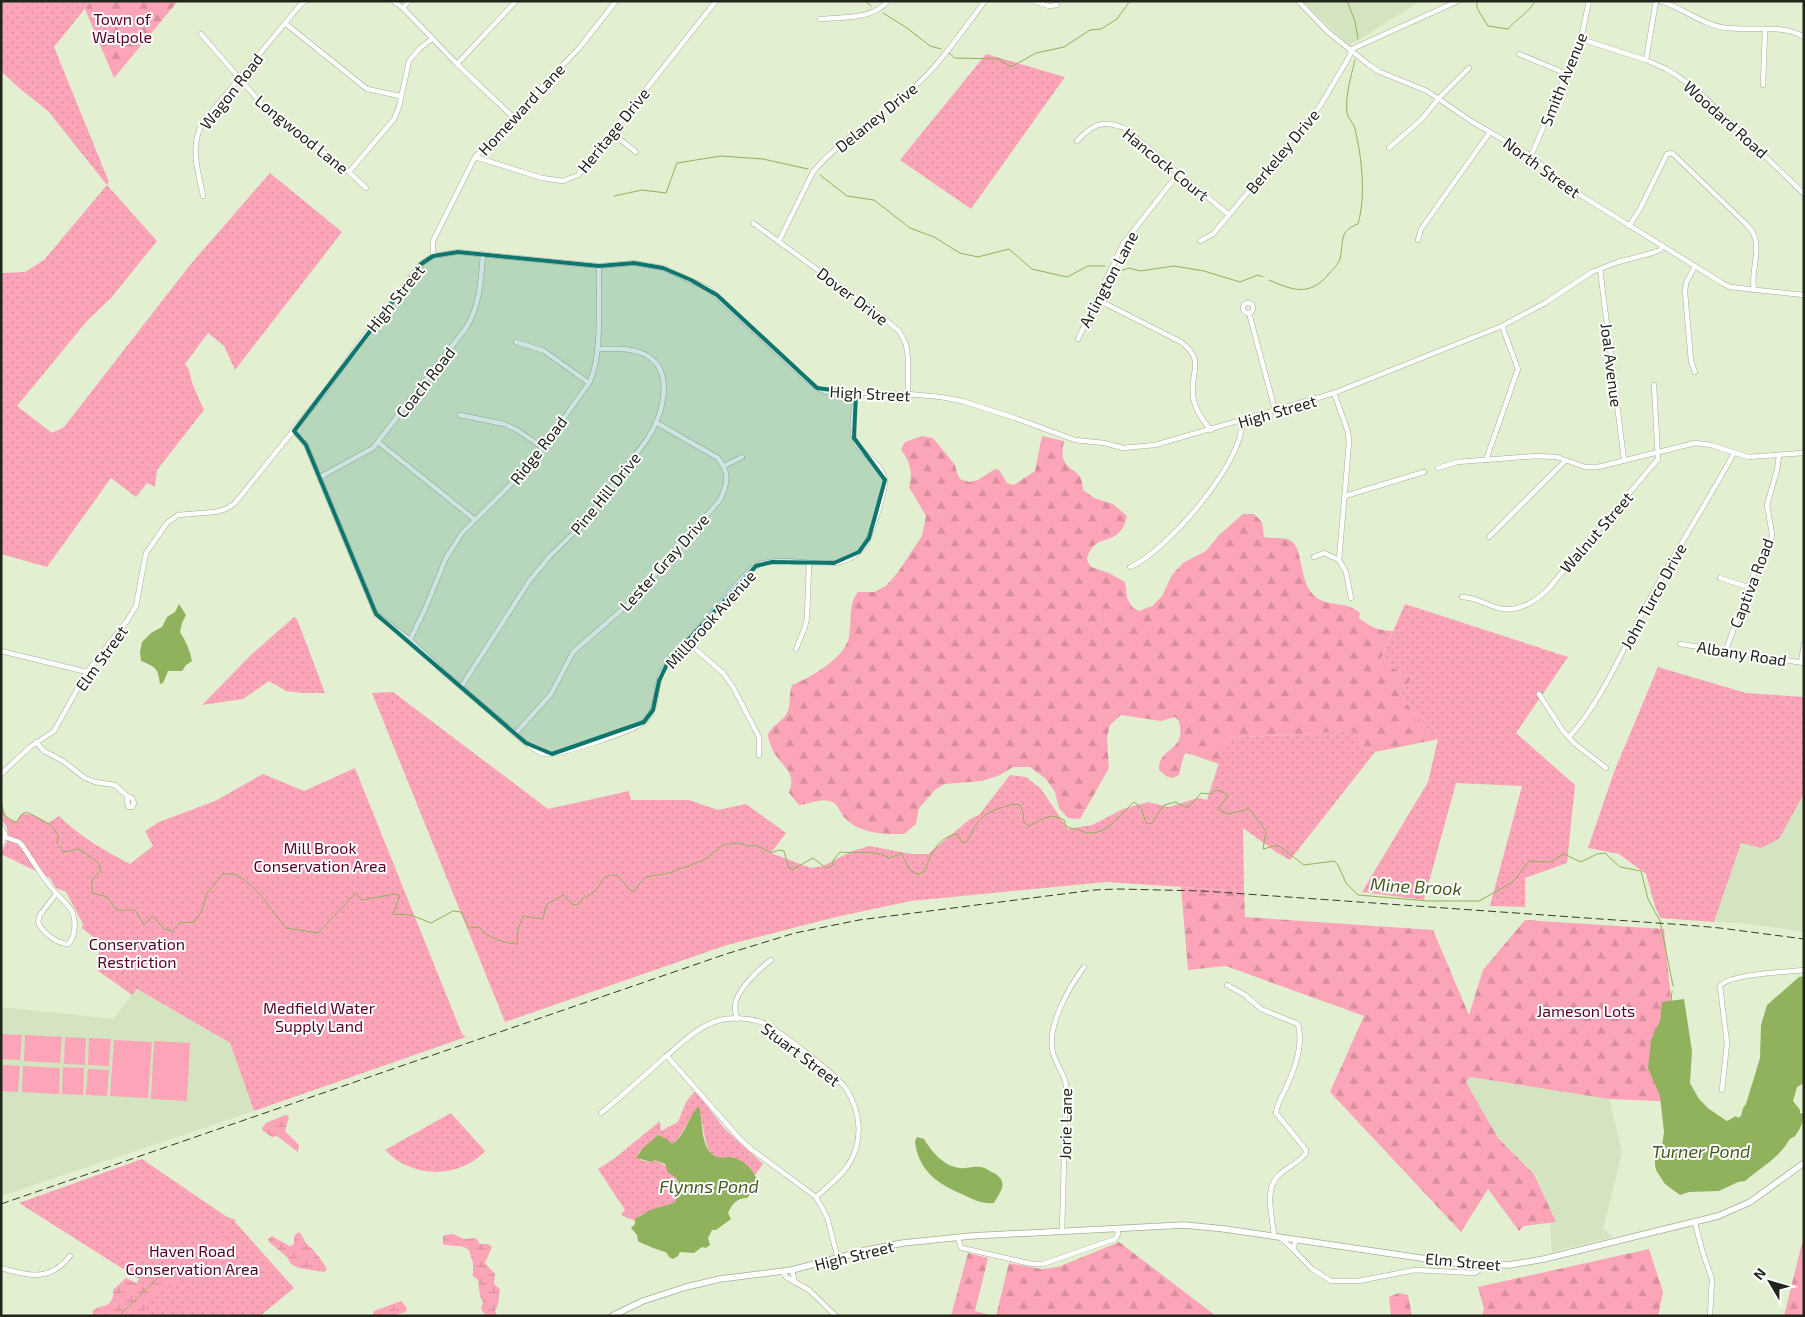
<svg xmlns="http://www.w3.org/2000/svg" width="1805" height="1317" font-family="'Exo 2',sans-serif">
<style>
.built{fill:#d4e4c0}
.green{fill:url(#green-dots)}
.forest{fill:url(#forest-firs)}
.wetland{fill:url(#wetland-marsh)}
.pitch{fill:#fca5b9}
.water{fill:#91b25c}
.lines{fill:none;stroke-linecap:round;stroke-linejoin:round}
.stream{stroke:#91b25c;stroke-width:1}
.minor-casing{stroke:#a4b094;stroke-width:5.5}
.major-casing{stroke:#a4b094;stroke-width:7}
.minor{stroke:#fff;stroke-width:4.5}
.major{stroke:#fff;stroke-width:5.5}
.rail{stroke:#353a2d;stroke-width:1;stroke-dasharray:8 4;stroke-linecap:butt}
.marked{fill:#0f766e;fill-opacity:0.2;stroke:#0f766e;stroke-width:4;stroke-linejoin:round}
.labels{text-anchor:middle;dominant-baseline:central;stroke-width:4;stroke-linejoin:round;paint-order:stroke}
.park-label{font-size:16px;fill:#580126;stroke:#fff}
.street-label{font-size:16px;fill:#21251a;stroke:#fff}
.water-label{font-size:18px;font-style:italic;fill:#465c20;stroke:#fff}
</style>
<defs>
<pattern id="green-dots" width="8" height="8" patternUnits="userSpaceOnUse" patternTransform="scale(1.25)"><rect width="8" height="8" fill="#fca5b9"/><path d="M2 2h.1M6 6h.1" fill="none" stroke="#d88e9e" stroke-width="1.8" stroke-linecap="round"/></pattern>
<pattern id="forest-firs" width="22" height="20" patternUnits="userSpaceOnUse" patternTransform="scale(1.25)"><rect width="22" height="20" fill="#fca5b9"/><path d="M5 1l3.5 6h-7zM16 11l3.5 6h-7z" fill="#d88e9e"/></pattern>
<pattern id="wetland-marsh" width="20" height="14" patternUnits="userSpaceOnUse" patternTransform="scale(1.25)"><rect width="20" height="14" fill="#fca5b9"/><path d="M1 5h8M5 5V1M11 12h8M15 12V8" fill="none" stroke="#d88e9e"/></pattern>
</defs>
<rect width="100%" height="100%" fill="#e2efd1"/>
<g class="built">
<path d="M1302,1H1420L1349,46Z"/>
<path d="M1804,792V932L1744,923L1714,922L1741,842L1761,848L1802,797Z"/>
<path d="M136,989L230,1043L254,1111L1,1196V1007L114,1019Z"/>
<path d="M1470,1077L1609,1099L1622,1152L1603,1229L1613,1237L1552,1252L1550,1223L1555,1222L1535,1174L1498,1138L1466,1082Z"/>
</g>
<g class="green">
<path d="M4,1H91L54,47L109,182L107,185L157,241L111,298L87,321L17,406L52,433L64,427L190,265L270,173L342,232L235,370L224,346L208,333L185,364L189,370L192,383L204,410L157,470L155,487L147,483L136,497L111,478L47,567L1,554V273L25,272L44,260L107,185L48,111L19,88L1,71V4Z"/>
<path d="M986,54L1065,77L971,209L900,160Z"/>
<path d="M1405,604L1568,657L1516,733L1575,785L1567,863L1525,878V907L1490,906L1522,786L1456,783L1424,900L1362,892L1428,782L1438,739L1430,732L1400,695L1412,678L1380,661Z"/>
<path d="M294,617L297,619L325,693H302L286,691L269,681L243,699L202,705L251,655Z"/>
<path d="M1658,667L1746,693L1804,697V792L1802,797L1779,839L1761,848L1741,843L1714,922L1660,918L1655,906L1646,874L1619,854L1588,848L1614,772Z"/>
<path d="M393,692L548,809L629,791L631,800H689L718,810L746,804L786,833L771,853L811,868L823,866L852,851L870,846L911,854H928L970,819L979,815L1010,775L1026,777L1041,789L1068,829L1092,825L1123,809L1148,802L1169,807L1198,798L1207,800L1227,738L1354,731L1363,746L1375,752L1290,860L1276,852L1243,828L1244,891L1106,882L911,901L836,917L727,945L505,1022L372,693Z"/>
<path d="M355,768L462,1034L466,1037L254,1111L230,1043L137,989L132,995L97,970L100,943L82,928L83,924L66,892L56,888L50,878L1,854L8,839L7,827L1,819V800C4,810 4,821 17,821C18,819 20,814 23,814C30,812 42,819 48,823L59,816C79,836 105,851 130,864L153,846L145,831L159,822L215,801L263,774L304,791Z"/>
<path d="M695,1091L725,1129L763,1164L755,1175L732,1157L718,1158L711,1154L706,1143L699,1107C687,1118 685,1134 672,1144L658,1135L638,1154L640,1160L652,1162L655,1160C667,1164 679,1180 681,1192L674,1203L642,1214L635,1221L621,1215L625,1210L598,1169L615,1158L660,1121L661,1131L678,1122L686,1102Z"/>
<path d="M451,1113L485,1151C458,1180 411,1178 385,1150Z"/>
<path d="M142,1159L227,1217L236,1220L235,1222L294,1288L260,1316H121L119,1311L139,1279L19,1203Z"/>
</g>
<g class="forest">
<path d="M91,1H178L114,78L85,9Z"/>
<path d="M922,436L933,438L955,465L957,473L960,479L969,482L978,480L995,469L999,470L1007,483L1014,485L1035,471L1042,436L1064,441C1063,446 1062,453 1063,458C1068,473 1083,468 1083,490L1094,498L1113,504L1127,516C1119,551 1094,529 1087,560L1091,567L1109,573L1125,582L1127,598L1132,607L1139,611L1152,606L1162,596L1172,575L1183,563L1206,551L1220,534L1243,514H1254L1262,522L1264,537C1272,539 1279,537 1287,539C1306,544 1296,583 1317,598C1330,607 1347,601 1360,613L1359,618C1370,627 1379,631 1393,631L1380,661L1412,678L1400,695L1430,732L1439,739L1375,752L1363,746L1354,731L1227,738L1219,764L1187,753L1184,755L1179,775L1173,778L1166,776L1159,770C1158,752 1175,752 1180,737C1181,733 1180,725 1179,721L1175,717L1161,721L1121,715L1110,725L1107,738L1109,768L1080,819L1068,818L1059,808L1055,792L1046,779L1030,767H1013L1000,775L982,781L945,784L936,789L919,808L916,824L904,834C884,834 860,834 845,818C839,813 839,803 830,801C821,798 808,804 799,805L789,793C798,769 779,767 771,746C770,743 768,739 768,735C770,727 781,722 786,715C792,705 788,695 792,685C810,678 845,658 849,637C852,621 848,604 858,592H874L886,586L898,572L922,536L926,516L909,487C913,472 910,461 901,450L905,442Z"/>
<path d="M1181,887L1244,891L1245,917L1433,930L1469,1015L1483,970L1525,920L1664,929L1681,1102L1609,1099L1470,1077L1466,1082L1498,1138L1534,1174L1556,1222L1524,1226L1519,1231L1488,1189L1461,1232L1330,1092L1364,1016L1226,966L1188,970Z"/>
<path d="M1119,1242L1216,1316H996L1009,1263L1041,1269L1058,1267Z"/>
<path d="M1802,1243H1804V1316H1784Z"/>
<path d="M1649,1249L1663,1292L1658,1316H1482L1484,1309L1478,1287Z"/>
<path d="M968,1253L988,1258L975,1311L993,1316H951Z"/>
<path d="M1399,1293L1408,1295L1412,1316H1391L1389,1297Z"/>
</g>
<g class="wetland">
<path d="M285,1115H287L289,1117L285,1131L299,1145L298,1152L277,1136L272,1137L263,1131L262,1128L266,1123Z"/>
<path d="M299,1232C303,1236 303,1239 306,1243C308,1247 313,1248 315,1252C319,1257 325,1264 327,1270L324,1272L299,1268L291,1264L287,1257L269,1242L268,1239L272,1236C277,1240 283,1241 289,1246L293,1245C296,1240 291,1236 299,1232Z"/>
<path d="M453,1234L464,1239L476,1238L480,1244H488L492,1247L485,1263L495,1274L494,1284L500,1289C499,1295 499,1306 495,1310L497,1316C488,1316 484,1317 481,1308L483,1302L480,1296L478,1280L473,1276V1263L469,1250C460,1243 452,1248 443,1244V1237L445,1235Z"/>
<path d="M226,1238L233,1241L231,1250L225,1257C218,1259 209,1262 204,1266C200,1268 199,1272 196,1274C179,1283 158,1288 147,1305C145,1309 144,1312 142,1316H92L93,1311L98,1307C109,1306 114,1302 113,1290L126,1278L140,1285L163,1282L197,1248H209Z"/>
<path d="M401,1301L407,1308L406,1312L391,1316H372L374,1311Z"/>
</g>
<g class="pitch">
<path d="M1,1034L22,1035L20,1060L1,1059Z"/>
<path d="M25,1035L62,1037L60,1063L24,1061Z"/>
<path d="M65,1037L86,1038L85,1065L64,1064Z"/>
<path d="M89,1038L111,1039L109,1066L88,1065Z"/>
<path d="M114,1040L152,1042L148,1098L110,1096Z"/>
<path d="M154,1041L190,1043L187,1101L151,1099Z"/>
<path d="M1,1065L20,1066L18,1092L1,1091Z"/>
<path d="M23,1066L60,1068L59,1094L22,1092Z"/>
<path d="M63,1067L84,1068L83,1095L62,1094Z"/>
<path d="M88,1069L109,1070L107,1096L86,1095Z"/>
</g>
<g class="water">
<path d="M179,604L186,615L182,623L180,632C186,641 190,651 192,661L186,665L182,671H168L163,683L160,684C158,668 156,667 141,661L140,652L142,642L151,633L162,627L167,617L175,612Z"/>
<path d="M1804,976V1083L1797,1087L1793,1101L1800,1110V1113L1804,1114C1804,1121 1799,1131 1795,1136C1793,1138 1790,1138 1789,1140C1780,1157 1760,1168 1745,1181L1738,1182L1719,1191L1689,1192L1680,1195L1665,1184L1656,1170L1655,1165V1158L1662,1146L1664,1132L1660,1096L1648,1068L1651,1040L1660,1021L1662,1002L1684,999L1692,1051L1690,1083L1699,1099L1709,1109L1727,1121L1736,1116L1738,1118L1741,1116L1743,1108L1746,1104L1760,1058L1761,1025L1767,1005L1799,977Z"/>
<path d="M699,1106C703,1120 700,1143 712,1154C717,1159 724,1157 730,1157C744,1159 757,1172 758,1186L747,1198C738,1198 732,1203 728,1213L731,1219L716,1230H712L708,1238L710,1245L706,1248L702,1247L694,1253L680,1252L678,1256L673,1259L669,1257L666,1252C663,1252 640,1243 638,1241L637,1235L631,1228L635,1224V1219L650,1210L674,1203L681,1192C680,1183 677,1176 668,1173L665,1164L655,1160L652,1162L636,1158L643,1148L658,1135L667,1139L672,1144C686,1135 687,1118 699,1106Z"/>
<path d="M917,1137L924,1139C932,1152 943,1166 960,1168C966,1169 973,1166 980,1167C985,1167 989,1171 994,1173C1009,1182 1001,1191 994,1203C982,1204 974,1200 964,1195C938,1184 918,1171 915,1141Z"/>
</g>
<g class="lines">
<g class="stream">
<path d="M865,1L871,6"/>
<path d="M1347,1L1355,21L1358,39"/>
<path d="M1477,1V8L1488,26L1508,29C1515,20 1530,12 1535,1"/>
<path d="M883,13L907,28L930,46L941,49"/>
<path d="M949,53L955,58L999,59L1011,67L1036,53L1064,47L1090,30L1101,29L1117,19L1130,1"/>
<path d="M820,175L847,196L874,200L910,228L934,237L960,253L978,257L1009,249L1032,269L1067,277L1088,266H1105"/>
<path d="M614,196L642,190L666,193L677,163L721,156L763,159L808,169"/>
<path d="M1115,273L1129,268L1140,271L1174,266L1204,271L1240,282L1258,275L1263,277"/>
<path d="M1269,280C1292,290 1309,297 1328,275C1332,270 1338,265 1340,259C1344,243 1338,231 1358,224C1366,196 1362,158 1355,129C1354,123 1348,119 1347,113C1345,95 1351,77 1355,60"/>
<path d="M1,801L4,815L16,823L22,814L27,812L51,825L58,835L57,843L64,852L79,849L99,863L101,870L92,880V893L107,897L116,910H135L144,925L153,916L164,929L172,931L180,923L194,922L201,912L207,893L223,874C228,874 234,873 238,876C257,886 273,912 286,928L318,933L356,893L362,900L395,894L400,896L393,914L411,915L431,923L453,911L461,912L469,928L479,927C488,938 503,943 517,944L518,930L523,916L543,919L546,905L563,895L573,905L579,904C582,896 589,897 595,891C604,881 600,875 617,875L630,890L635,891L639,884L646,877L669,873L704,860L723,845L737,843L749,846L756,845L771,853L779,850L784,851L788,865L791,870L813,858L826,868L832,866L834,859L840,852C860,854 871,849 890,858L901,853L910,870L917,874L924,872C932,854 936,838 957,834L962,842H967C977,823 979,815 1000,808C1007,806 1013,803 1020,805L1023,812L1024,822L1029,826C1043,819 1050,812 1064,820L1066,826L1073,829H1077C1102,843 1117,817 1134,802L1141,808L1146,823L1151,824L1164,805L1175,802L1185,807L1190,806L1201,793L1210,794L1216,790L1223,792L1228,796L1218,809L1228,814L1249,809L1266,831L1263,849L1278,845L1304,865L1334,861L1338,865L1346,883L1358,895L1428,901H1479L1513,882L1529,861L1550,862L1564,854L1581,862L1597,854L1605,853L1620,867L1641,871L1648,899L1660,921L1673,986"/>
<path d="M1671,1001L1672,991"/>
<path d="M119,1316L163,1273"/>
</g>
<g class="minor-casing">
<g id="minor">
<path d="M393,1L403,8L457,64L513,117"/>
<path d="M1034,1L1049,6L1057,5"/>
<path d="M1298,1L1328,32L1369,65L1380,72L1427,91L1471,121L1531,156L1569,188L1724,284L1730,287L1804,295"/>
<path d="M1660,1C1684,8 1703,26 1728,28C1753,31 1782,24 1804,37"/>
<path d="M403,8L409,1"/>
<path d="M820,19C842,17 872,20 888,1"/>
<path d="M286,24L367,89L400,96"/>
<path d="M201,34L260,102L349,172L366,188"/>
<path d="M1581,39L1646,60L1666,69L1676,75L1698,91L1804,194"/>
<path d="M1519,54L1567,74"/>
<path d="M1646,60L1656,1"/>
<path d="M457,64L516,1"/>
<path d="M1763,85L1765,30"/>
<path d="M612,133L636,152"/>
<path d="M1077,141C1092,125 1102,119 1124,128L1228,214"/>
<path d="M1389,148L1422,119L1439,98L1469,68"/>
<path d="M1531,156L1581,39L1589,1"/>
<path d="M475,157L542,178L563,181L578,175L716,1"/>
<path d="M349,172L394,119L399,107L409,61L420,48L432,39"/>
<path d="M203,196C198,170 189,147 203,122L301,4L306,1"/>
<path d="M753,223L876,312L899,331L906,344L908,359V394"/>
<path d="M1629,226L1640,209L1667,154L1672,153L1746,224C1748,227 1752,230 1753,233C1762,250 1750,272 1754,290"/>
<path d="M1418,240L1421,229L1490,132"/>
<path d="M779,241L813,172C841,139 879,118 911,90C940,65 962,31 985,1"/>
<path d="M1200,241L1213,234L1320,106L1349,57L1352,49L1458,1"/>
<path d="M433,256V241L475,157L580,47L616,1"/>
<path d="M1695,266L1686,283L1685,292L1691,361L1695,372"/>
<path d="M1600,269L1624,460"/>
<path d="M1096,299L1181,342C1206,361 1190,371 1193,395C1194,408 1203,421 1211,430"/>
<circle cx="1248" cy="308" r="5"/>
<path d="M1249,313L1275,410"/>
<path d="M1078,339L1123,244L1178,174"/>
<path d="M516,342L544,351L589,383"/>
<path d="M1334,393L1348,432L1349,443L1339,560L1346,572L1351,598"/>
<path d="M460,415L504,424L517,430L542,447"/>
<path d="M294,431L306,445L376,614L410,640L447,675L526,743C532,747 538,753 545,754C559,756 635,731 645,721C659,707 654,688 662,672C668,661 678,652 686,643C701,626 716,608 731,591C739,582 747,571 758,565C790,551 841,581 865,545C871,536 886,491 885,480C884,476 882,471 879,467C871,457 858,451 854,438C850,425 855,407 856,393"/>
<path d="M378,442L474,519"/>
<path d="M1486,460L1518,369L1502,326"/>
<path d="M724,466L742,457"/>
<path d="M1438,468L1457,462L1536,456L1557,457L1585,467H1598L1695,443L1711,445L1748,457L1804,453"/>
<path d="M320,477L373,448L466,328C480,306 481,279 483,254"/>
<path d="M1345,496L1424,472"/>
<path d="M1489,537L1565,461"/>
<path d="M1314,557L1324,553L1339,560"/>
<path d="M1130,567C1166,552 1245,461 1242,421"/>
<path d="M1720,578L1748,587"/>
<path d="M1462,597C1477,597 1489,607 1503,609C1521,611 1538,600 1549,588L1658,459L1654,385"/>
<path d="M410,640L425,609L446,558L462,533L531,464L589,383C603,356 598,298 599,266"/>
<path d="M687,642L723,673L733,687L759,737V755"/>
<path d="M1680,644L1804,663"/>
<path d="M796,649L805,627L807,618L809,563"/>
<path d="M1726,650L1754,573L1771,541L1772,534L1767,505L1777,470L1779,456"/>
<path d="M1,651L87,672"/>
<path d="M1801,662L1804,644"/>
<path d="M461,687L530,580L550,556L585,522L648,438C663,415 676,369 644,354C630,347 612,349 597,349"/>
<path d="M1539,694L1563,731L1574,743L1606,768"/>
<path d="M515,734L551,694L573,652L633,600L720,500C728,483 730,473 718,458L657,423"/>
<path d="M1569,737C1604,699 1626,641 1652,595C1678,547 1708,501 1734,453"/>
<path d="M36,742L44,751L63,761L85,778L95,782L115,785L127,796L132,798L134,803L132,807H128L127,796"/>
<path d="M1,774L30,747L54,731L87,672L127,621L136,606L146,553L167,523L178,515L215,512L226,509L235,503L327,389L361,341L421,264L433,256L458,252L599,266L634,263L663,268L709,289L805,378L817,388L826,392L908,394L941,397L962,401L1015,418L1075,440L1104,443L1123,448L1155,445L1334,393L1502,326L1545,303L1592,272L1618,262L1652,253L1660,250L1662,247"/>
<path d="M1,827L5,834L1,846"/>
<path d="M5,837L19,842L22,845C33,861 43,879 56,893C62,900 70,905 73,914C76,923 75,938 68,944C57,944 42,932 38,922L40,915L56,894"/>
<path d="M1227,985L1245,995L1261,1009L1298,1024C1304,1047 1294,1070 1285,1090C1281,1098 1277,1104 1276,1113L1306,1150V1153C1299,1163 1287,1167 1279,1175C1263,1189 1273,1218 1274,1236"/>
<path d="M737,1019C736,1015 735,1011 735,1007C735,991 759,969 771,960"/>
<path d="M667,1056L740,1139L751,1149L816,1197L827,1217L838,1259"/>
<path d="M1722,1090L1727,1043L1720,986C1729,974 1786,972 1804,970"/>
<path d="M601,1113C623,1095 643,1077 664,1058C682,1043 696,1027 720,1020C732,1017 749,1018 761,1022C777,1028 838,1076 847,1090C857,1107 862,1128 856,1148C850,1170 832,1183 816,1197"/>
<path d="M1695,1223L1702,1250L1712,1279L1710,1316"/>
<path d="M1062,1232L1066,1085C1064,1073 1056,1064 1053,1053C1046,1027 1069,987 1084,967"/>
<path d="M958,1237L960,1245L962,1248L1032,1264H1043L1115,1239L1118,1234L1117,1229"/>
<path d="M1281,1238L1293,1249"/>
<path d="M1296,1240L1293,1249L1312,1269L1331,1281H1358L1415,1270L1475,1273L1479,1270L1480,1266"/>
<path d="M1,1268C28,1276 50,1282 70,1256"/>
<path d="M792,1270L795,1283"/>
<path d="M783,1272L786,1277L809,1290L836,1316"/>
</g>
</g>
<g class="major-casing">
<path id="major" d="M612,1316L643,1301L686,1287L720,1279L792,1270L867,1250L903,1243L971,1236L1184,1225L1225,1229L1461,1264L1509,1265L1544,1259L1718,1216L1750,1202L1804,1163"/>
</g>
<use href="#minor" class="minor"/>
<use href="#major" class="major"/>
<path class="rail" d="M1,1204L726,954L795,933L859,920L1094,890L1117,889L1203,891L1686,925L1720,928L1804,939"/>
</g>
<path class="marked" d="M458,252L599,266L634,263L663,268L691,280L717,295L817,388L856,393L854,438L885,480L869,538L859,552L834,563L772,562L756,566L668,662L659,681L653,710L644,722L552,754L526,743L376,614L306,445L294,431L421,264L433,256Z"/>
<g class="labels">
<g class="park-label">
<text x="122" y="18">Town of<tspan x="122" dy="18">Walpole</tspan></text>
<text x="320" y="847">Mill Brook<tspan x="320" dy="18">Conservation Area</tspan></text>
<text x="137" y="943">Conservation<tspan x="137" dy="18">Restriction</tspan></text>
<text x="319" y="1007">Medfield Water<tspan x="319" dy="18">Supply Land</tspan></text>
<text x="1586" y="1010">Jameson Lots</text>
<text x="192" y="1250">Haven Road<tspan x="192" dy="18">Conservation Area</tspan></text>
</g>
<g class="street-label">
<text transform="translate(1563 79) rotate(-68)">Smith Avenue</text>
<text transform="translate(231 91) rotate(-52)">Wagon Road</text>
<text transform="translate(521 109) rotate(-47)">Homeward Lane</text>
<text transform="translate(876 117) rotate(-39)">Delaney Drive</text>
<text transform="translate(1726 119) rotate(42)">Woodard Road</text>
<text transform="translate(613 130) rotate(-51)">Heritage Drive</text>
<text transform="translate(302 134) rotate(39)">Longwood Lane</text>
<text transform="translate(1282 151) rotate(-50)">Berkeley Drive</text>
<text transform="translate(1166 164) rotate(39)">Hancock Court</text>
<text transform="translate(1542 167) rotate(36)">North Street</text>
<text transform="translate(1108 279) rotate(-62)">Arlington Lane</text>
<text transform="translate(853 296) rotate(37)">Dover Drive</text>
<text transform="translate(395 298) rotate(-51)">High Street</text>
<text transform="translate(1612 365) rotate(83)">Joal Avenue</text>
<text transform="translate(425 382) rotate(-52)">Coach Road</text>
<text transform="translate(870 393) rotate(3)">High Street</text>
<text transform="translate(1277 411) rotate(-16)">High Street</text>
<text transform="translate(538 450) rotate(-52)">Ridge Road</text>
<text transform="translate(605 493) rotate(-51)">Pine Hill Drive</text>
<text transform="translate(1596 532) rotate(-49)">Walnut Street</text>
<text transform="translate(664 562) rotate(-48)">Lester Gray Drive</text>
<text transform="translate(1751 583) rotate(-69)">Captiva Road</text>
<text transform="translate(1653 596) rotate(-61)">John Turco Drive</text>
<text transform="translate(710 619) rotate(-48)">Millbrook Avenue</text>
<text transform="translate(1742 653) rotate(9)">Albany Road</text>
<text transform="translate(101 658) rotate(-54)">Elm Street</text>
<text transform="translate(801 1054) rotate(37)">Stuart Street</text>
<text transform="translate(1065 1124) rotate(-89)">Jorie Lane</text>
<text transform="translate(854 1255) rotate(-14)">High Street</text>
<text transform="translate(1463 1261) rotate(5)">Elm Street</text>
</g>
<g class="water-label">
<text transform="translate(1416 886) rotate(3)">Mine Brook</text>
<text x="1701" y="1151">Turner Pond</text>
<text x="709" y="1186">Flynns Pond</text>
</g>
</g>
<rect width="1805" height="1317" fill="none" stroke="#21251a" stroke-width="5"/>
<g transform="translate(1770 1282) rotate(308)" stroke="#ffffff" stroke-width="4" paint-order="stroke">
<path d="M0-4L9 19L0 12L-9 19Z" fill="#21251a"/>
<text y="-8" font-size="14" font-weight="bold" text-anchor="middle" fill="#21251a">N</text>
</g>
</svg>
